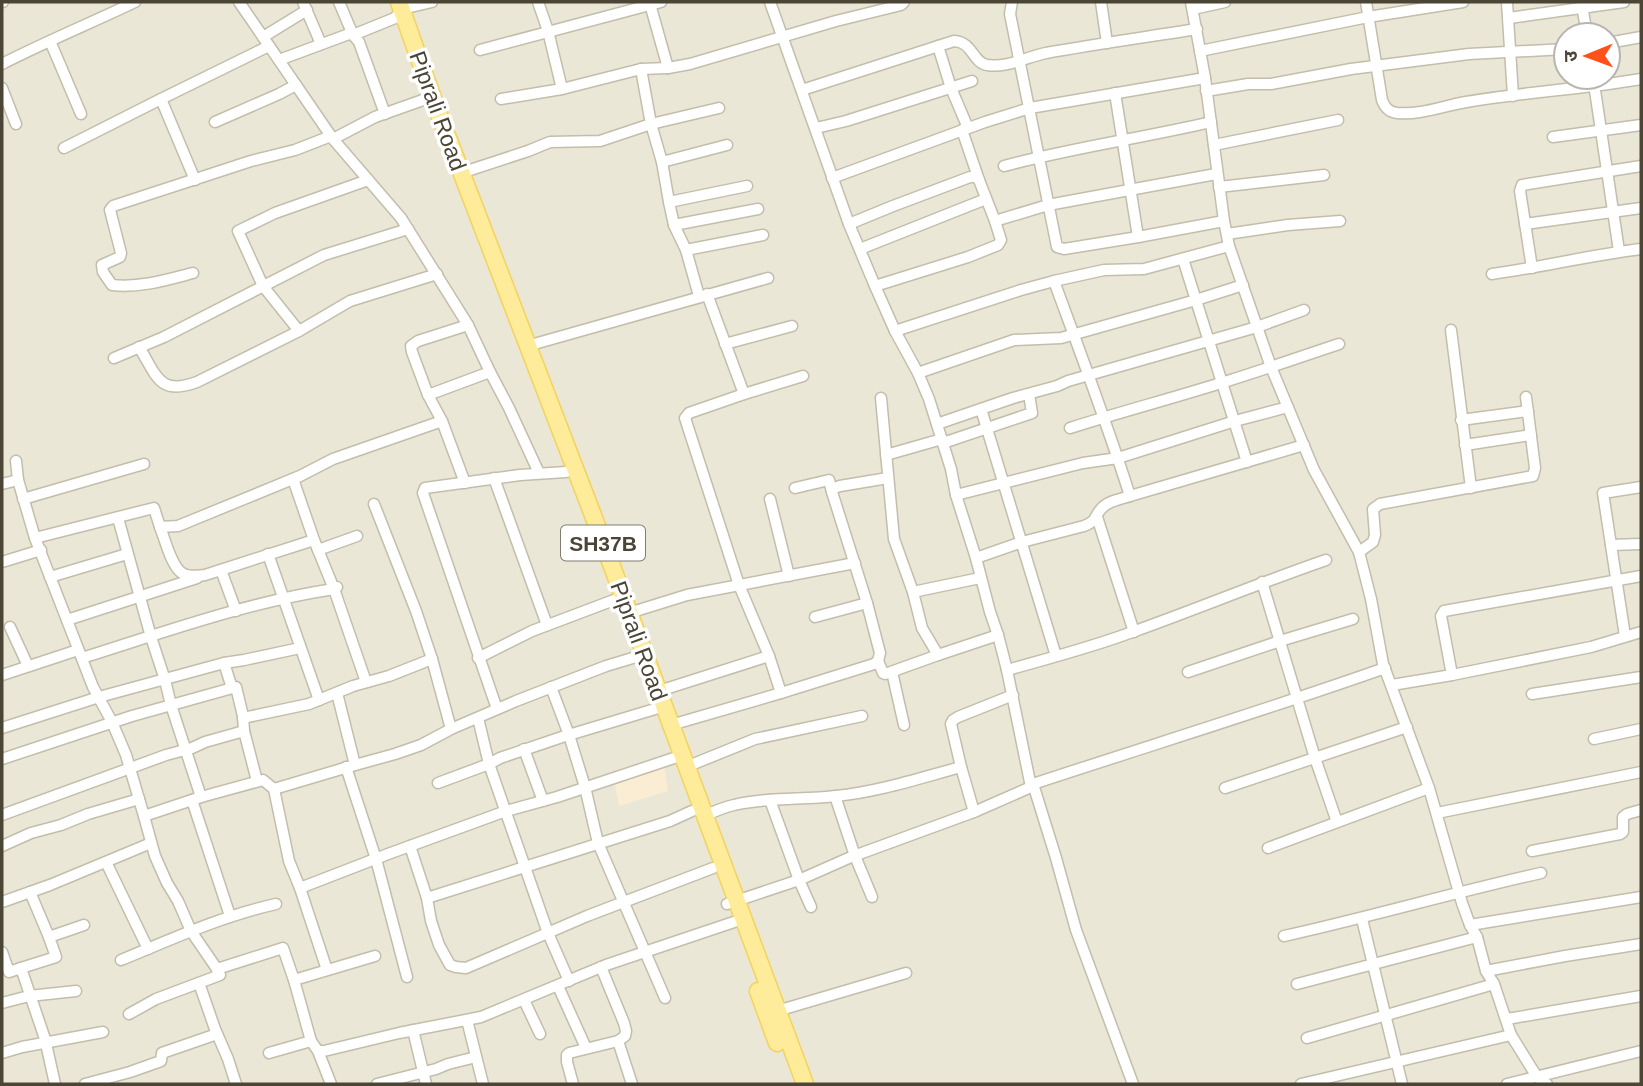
<svg xmlns="http://www.w3.org/2000/svg" width="1643" height="1086" font-family="Arial,'Noto Sans Devanagari',sans-serif">
<style>
.residential{fill:#ebe7d7;fill-rule:evenodd}
.commercial{fill:#faedd3}
.lines{fill:none;stroke-linecap:round;stroke-linejoin:round}
.street-casing{stroke:#c3bdab;stroke-width:13}
.primary-casing{stroke:#f2d35c;stroke-width:19}
.street{stroke:#fff;stroke-width:10}
.primary{stroke:#ffec9a;stroke-width:16}
.labels{text-anchor:middle;dominant-baseline:central;stroke-width:7;stroke-linejoin:round;paint-order:stroke}
.shield{fill:#fff;stroke:#817d72;stroke-width:2}
.shield-label{font-size:21px;font-weight:bold;fill:#4b4536}
.street-label{font-size:23px;fill:#4b4536;stroke:#fff}
</style>
<rect width="100%" height="100%" fill="#f6f4ea"/>
<path class="residential" d="M2,2H1641V1084H2ZM1566,35H1608V77H1566Z"/>
<path class="commercial" d="M664,765L668,791L619,806L615,785Z"/>
<g class="lines">
<g class="street-casing">
<g id="street">
<path d="M2,2H3"/>
<path d="M239,2L333,139L401,218L468,325L490,372"/>
<path d="M303,2L321,44"/>
<path d="M339,2L353,35L395,18L402,9L432,2"/>
<path d="M538,2L548,31L562,89"/>
<path d="M770,2L849,224L875,286L895,331L918,373L929,399L951,469L956,495L976,558L990,612L998,635L1007,670L1031,787"/>
<path d="M1012,2L1010,14L1057,247L1064,249L1138,237L1224,221"/>
<path d="M1101,2L1107,43"/>
<path d="M1191,2L1205,78L1224,221L1229,246L1271,367L1314,470L1359,552L1371,599L1383,664L1429,788L1462,903L1470,925L1477,937L1486,971L1494,984L1511,1035L1537,1077L1547,1084"/>
<path d="M1366,2L1382,100C1385,108 1389,112 1397,113C1421,115 1443,106 1466,102C1524,92 1583,89 1641,79"/>
<path d="M1507,2L1513,96"/>
<path d="M650,4L668,68"/>
<path d="M1582,5L1587,35"/>
<path d="M1193,9L1225,2"/>
<path d="M1509,18L1624,2"/>
<path d="M263,37L307,10"/>
<path d="M50,41L81,114"/>
<path d="M1608,43L1641,37"/>
<path d="M938,46L951,88L968,128"/>
<path d="M480,50L661,2"/>
<path d="M1200,51L1368,17L1463,2"/>
<path d="M279,60L349,34L353,35L359,42L385,114"/>
<path d="M2,64C45,42 91,23 135,2"/>
<path d="M641,69L651,124L662,162L669,202"/>
<path d="M1593,77L1619,251"/>
<path d="M2,88L16,124"/>
<path d="M802,90L954,41C973,42 972,62 987,65C1007,68 1027,57 1046,53C1096,44 1147,37 1197,29"/>
<path d="M1206,91L1248,84H1271L1351,69L1469,54L1566,49"/>
<path d="M1115,93L1138,237"/>
<path d="M161,99L269,46"/>
<path d="M501,99L562,89L641,69L668,68L690,64L836,21L901,5L904,2"/>
<path d="M215,122L279,94L296,85"/>
<path d="M816,128L846,121L972,81"/>
<path d="M962,130L979,180"/>
<path d="M1553,137L1641,125"/>
<path d="M333,139L375,117L423,100"/>
<path d="M1214,145L1338,120"/>
<path d="M64,148L161,99L195,180"/>
<path d="M662,162L727,145"/>
<path d="M1004,166C1072,148 1142,138 1211,122"/>
<path d="M461,173L528,151L550,142L600,141L651,124L719,108"/>
<path d="M832,178L985,122L1030,108L1205,78"/>
<path d="M1219,187L1324,175"/>
<path d="M849,224L893,206L970,177H976L979,180L995,221"/>
<path d="M1525,224L1641,208"/>
<path d="M674,225L758,209"/>
<path d="M1227,234L1288,225L1340,221"/>
<path d="M860,249L986,199"/>
<path d="M686,250L763,235"/>
<path d="M1183,259L1247,462"/>
<path d="M1532,268L1520,191L1522,185L1641,166"/>
<path d="M193,273C166,280 140,288 112,285L103,272L102,265L120,257L121,253L110,210L113,206L251,161L295,150L331,136"/>
<path d="M1492,274C1542,267 1591,255 1641,249"/>
<path d="M1054,281C1080,352 1107,423 1130,496"/>
<path d="M875,286L968,257L998,245L1001,240L995,221L1048,205L1216,174"/>
<path d="M707,294L744,394"/>
<path d="M699,296L686,250L674,225L669,202L747,186"/>
<path d="M1451,330L1471,488"/>
<path d="M299,331L263,286L238,231L275,213L368,180"/>
<path d="M895,331L1021,290L1054,281L1104,270L1144,269L1229,246"/>
<path d="M725,344L792,326"/>
<path d="M527,346L768,278"/>
<path d="M139,347C157,376 159,396 197,382L299,331L350,301L437,274"/>
<path d="M114,358L164,337L324,255L408,229"/>
<path d="M918,373L1014,340L1061,338L1196,300L1243,285"/>
<path d="M428,395L412,352L411,346L418,341L468,325"/>
<path d="M881,398L894,539L913,592L922,628L938,655"/>
<path d="M981,409L1056,656"/>
<path d="M1461,420L1528,411"/>
<path d="M937,424L1013,398L1057,386L1068,381L1257,327L1304,310"/>
<path d="M1070,428C1120,412 1170,399 1221,383C1260,371 1300,357 1339,344"/>
<path d="M943,443L1032,413L1029,394"/>
<path d="M1465,445L1531,435"/>
<path d="M886,455L942,439"/>
<path d="M16,461L18,480L35,538"/>
<path d="M494,478L547,625"/>
<path d="M293,479L314,540"/>
<path d="M465,483L442,421L428,395L490,372L509,408L539,473"/>
<path d="M2,484L18,480"/>
<path d="M795,488L829,480L832,492"/>
<path d="M956,495L1083,463L1118,458L1235,421L1288,407"/>
<path d="M23,499L144,464"/>
<path d="M770,499L789,576"/>
<path d="M374,504L416,611L432,659L451,729"/>
<path d="M1097,517L1134,632"/>
<path d="M118,518L151,637L165,680L171,705L201,797"/>
<path d="M160,527C165,539 171,566 182,573C188,577 198,576 205,575L314,540L334,589L366,682"/>
<path d="M1611,545L1641,544"/>
<path d="M318,550L357,536"/>
<path d="M1359,552L1373,542L1375,535L1373,509L1380,504L1533,476L1535,468L1526,397"/>
<path d="M268,554L319,700"/>
<path d="M976,558L1022,542L1084,526C1097,521 1094,517 1101,509C1107,501 1121,499 1130,496L1304,445"/>
<path d="M2,562L41,550"/>
<path d="M221,570L236,611"/>
<path d="M50,577L127,554"/>
<path d="M1262,582L1315,758L1337,822"/>
<path d="M913,592L980,578"/>
<path d="M629,613L687,595L855,563"/>
<path d="M815,617L867,603"/>
<path d="M67,620L197,578"/>
<path d="M10,627L28,666"/>
<path d="M1625,636L1603,493L1641,487"/>
<path d="M82,658C165,632 248,602 334,589L337,587"/>
<path d="M478,658L532,631L614,600"/>
<path d="M878,661L883,673L885,674L938,655L998,635"/>
<path d="M224,663L244,660L300,648"/>
<path d="M1007,670C1050,658 1093,647 1135,631C1199,608 1262,582 1326,560"/>
<path d="M892,672L904,725"/>
<path d="M1188,672L1280,641L1353,619"/>
<path d="M2,675L78,650"/>
<path d="M1452,675L1441,616L1444,611L1641,576"/>
<path d="M1392,685L1452,675L1591,647L1641,632"/>
<path d="M551,687L569,735L585,787L598,843L665,998"/>
<path d="M659,691L769,656"/>
<path d="M337,693L355,765"/>
<path d="M781,693L769,656L739,585L685,418L689,413L744,394L803,376"/>
<path d="M1532,694L1641,677"/>
<path d="M497,709L423,493L425,488L520,475L566,472"/>
<path d="M243,718L309,704L353,686L389,676L432,659"/>
<path d="M478,718L489,764L548,933L569,981"/>
<path d="M671,725L781,693L874,664L878,661L880,653L867,603L832,492L834,488L840,486L888,478"/>
<path d="M2,728L99,697L224,663L232,688"/>
<path d="M1594,739L1641,729"/>
<path d="M524,749L543,801"/>
<path d="M2,759L132,716L236,687L243,716L244,731L257,781"/>
<path d="M346,767L376,859L407,977"/>
<path d="M686,767L755,739L862,716"/>
<path d="M438,783L489,764L500,758L562,737L655,709"/>
<path d="M1033,784L1056,858L1076,930L1133,1084"/>
<path d="M1225,788L1407,727"/>
<path d="M274,789L355,765L395,754L421,745L451,729L516,701L606,666L636,657"/>
<path d="M835,796L855,856L872,897"/>
<path d="M192,800L230,916"/>
<path d="M770,800L799,880L811,907"/>
<path d="M974,812L961,767L951,724L953,720L958,717L1013,695"/>
<path d="M1437,813L1641,772"/>
<path d="M2,815L166,755L192,748L205,742L244,731"/>
<path d="M144,816L126,755L112,722L93,687L35,538L154,508L160,527L178,526L300,476L333,459L442,421"/>
<path d="M704,816C713,812 724,807 734,805C767,797 802,800 836,796C878,792 920,778 961,767"/>
<path d="M2,846L31,833L61,825L88,814L139,799"/>
<path d="M410,846L427,898L431,921L439,945L450,965L456,967L466,968L587,916L713,868"/>
<path d="M1268,848L1429,788"/>
<path d="M1532,851L1620,834L1623,832V817L1627,814L1641,810"/>
<path d="M106,862L148,949"/>
<path d="M300,888L388,854L506,811L557,797L674,758"/>
<path d="M30,892L49,937"/>
<path d="M427,898L670,821L692,811"/>
<path d="M2,902L50,885L151,843"/>
<path d="M727,904L799,880L851,857L974,812L1031,787L1033,784C1151,745 1269,709 1385,668"/>
<path d="M1362,919L1402,1084"/>
<path d="M1470,925L1641,897"/>
<path d="M1284,936C1370,917 1455,892 1541,873"/>
<path d="M2,952L9,972L21,968L45,1039L55,1084"/>
<path d="M121,960C172,939 222,916 276,904"/>
<path d="M21,968L56,957L49,937L84,925"/>
<path d="M327,970L300,888L289,861L274,789L263,780L201,797L144,816L155,856L167,883L178,901L191,931L217,969L283,948L294,980L375,956"/>
<path d="M1486,971L1565,956L1641,944"/>
<path d="M294,980L311,1041L318,1051H324L399,1033L481,1017L606,965L734,922"/>
<path d="M199,983L215,1029L228,1059L236,1084"/>
<path d="M1297,984L1477,937"/>
<path d="M558,986L586,1048"/>
<path d="M524,1000L540,1034"/>
<path d="M2,1003L29,996L76,991"/>
<path d="M777,1011L906,973"/>
<path d="M129,1014L156,999L220,975L217,969"/>
<path d="M1507,1019L1641,996"/>
<path d="M467,1020L483,1084"/>
<path d="M413,1030L426,1084"/>
<path d="M1307,1038L1494,984"/>
<path d="M618,1041L632,1084"/>
<path d="M318,1051L331,1084"/>
<path d="M2,1053L22,1047L103,1032"/>
<path d="M269,1053L311,1041"/>
<path d="M85,1084L130,1072L161,1061L162,1053L217,1034"/>
<path d="M377,1084L436,1069L448,1064L476,1057"/>
<path d="M573,1084L567,1062V1055L569,1053L618,1041L625,1036L626,1031L624,1023L601,967"/>
<path d="M1301,1084L1511,1035"/>
<path d="M1507,1084L1641,1051"/>
</g>
</g>
<g class="primary-casing">
<g id="primary">
<path d="M399,2L435,104L591,510L805,1084"/>
<path d="M758,991L777,1043"/>
</g>
</g>
<use href="#street" class="street"/>
<use href="#primary" class="primary"/>
</g>
<g class="labels">
<rect class="shield" x="561" y="525.5" width="84" height="35" rx="5"/>
<g class="shield-label">
<text x="603" y="543">SH37B</text>
</g>
<g class="street-label">
<text transform="translate(438 111) rotate(70)">Piprali Road</text>
<text transform="translate(639 641) rotate(70)">Piprali Road</text>
</g>
</g>
<rect width="1643" height="1086" fill="none" stroke="#4b4536" stroke-width="7"/>
<g transform="translate(1587 56) rotate(269)"><circle r="33" fill="#ffffff" stroke="#b7b5af" stroke-width="2"/>
<path d="M0-5L12 26L0 18L-12 26Z" fill="#ff5118"/>
<text y="-10" font-size="19" font-weight="bold" text-anchor="middle" fill="#4b4536">उ</text>
</g>
</svg>
